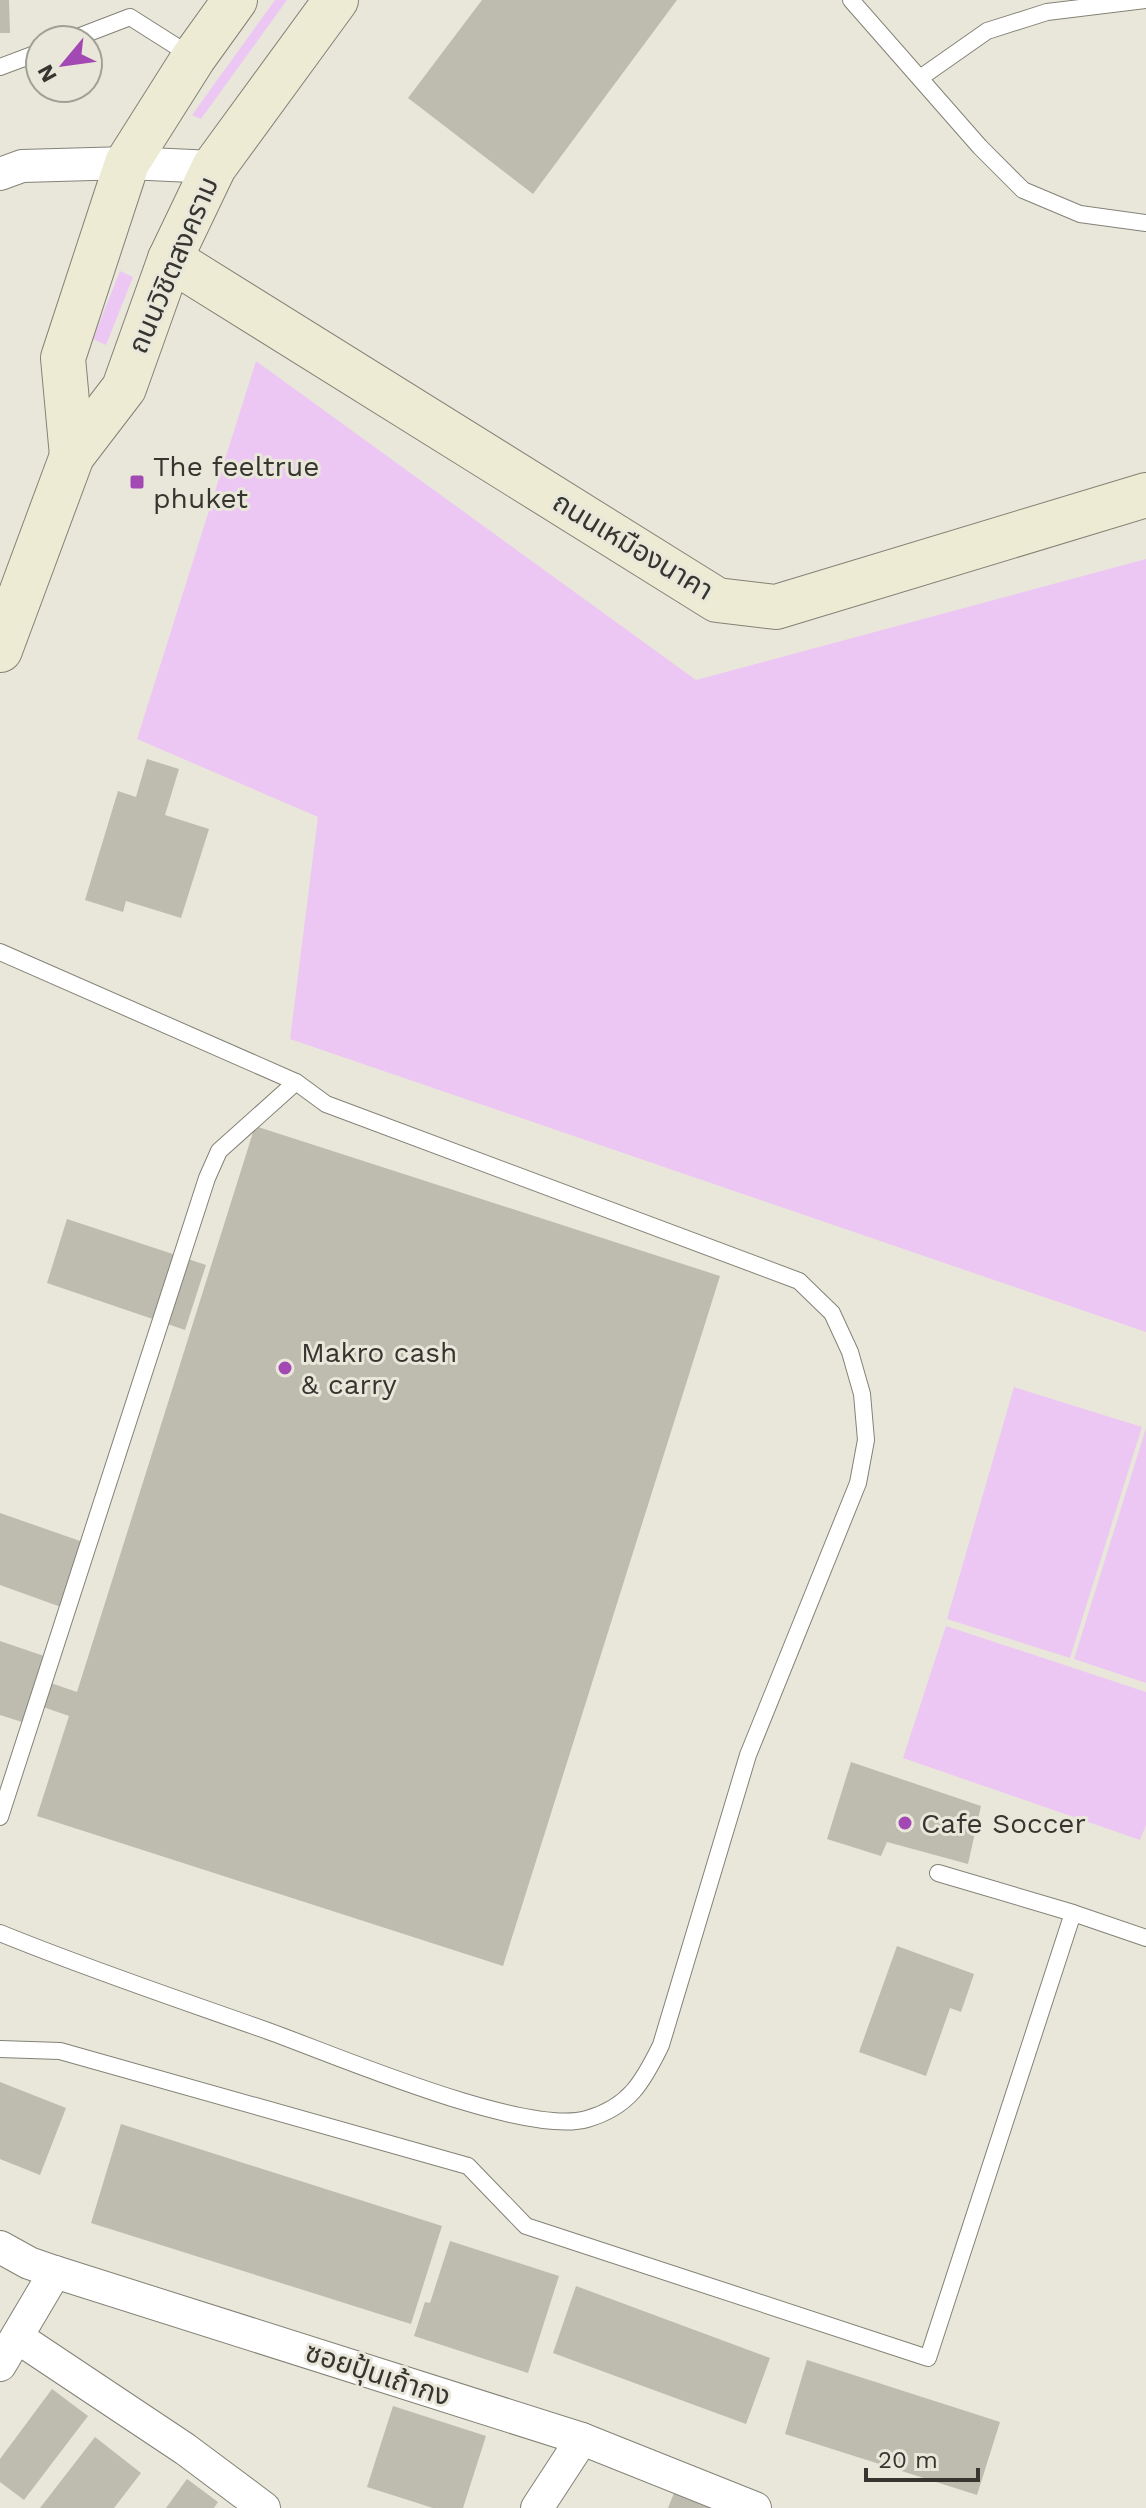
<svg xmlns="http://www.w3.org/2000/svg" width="1146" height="2508" font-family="'Work Sans','Noto Sans Thai',sans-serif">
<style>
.green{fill:#edc7f4}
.building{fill:#bdbcaf}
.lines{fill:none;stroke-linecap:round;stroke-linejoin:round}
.lane-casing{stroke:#838276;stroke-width:18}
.street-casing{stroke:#838276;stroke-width:34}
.secondary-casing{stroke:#838276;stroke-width:46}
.lane{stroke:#fff;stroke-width:16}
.street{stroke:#fff;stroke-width:32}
.secondary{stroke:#eeebd4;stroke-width:44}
.poi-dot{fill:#a349b4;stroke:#e9e7da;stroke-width:3}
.labels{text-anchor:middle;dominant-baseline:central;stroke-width:6;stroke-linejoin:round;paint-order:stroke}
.street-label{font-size:28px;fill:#363530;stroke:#e9e7da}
.poi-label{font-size:28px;fill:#363530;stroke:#e9e7da;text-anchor:start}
</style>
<rect width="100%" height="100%" fill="#e9e7da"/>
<g class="green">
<path d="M275,0H287L201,119L192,115Z"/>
<path d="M120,271L133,277L106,345L93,339Z"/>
<path d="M256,361L696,680L1146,559V1332L290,1039L318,817L137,739Z"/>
<path d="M1014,1387L1142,1427L1070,1658L947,1619Z"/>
<path d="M1146,1428V1683L1074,1659Z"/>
<path d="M946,1626L1146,1692V1825L1140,1840L903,1758Z"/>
</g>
<g class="building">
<path d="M0,0H9L10,33H0Z"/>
<path d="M482,0H677L533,194L408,98Z"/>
<path d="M147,759L179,769L165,815L209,829L181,918L126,901L123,912L85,900L118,791L136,797Z"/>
<path d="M255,1126L720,1276L503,1966L37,1816L69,1716L29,1702L22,1722L0,1715V1641L44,1656L36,1678L77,1692Z"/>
<path d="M67,1219L206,1265L185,1330L47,1283Z"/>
<path d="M0,1513L83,1542L61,1607L0,1585Z"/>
<path d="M851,1762L981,1806L968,1864L887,1842L881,1856L827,1839Z"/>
<path d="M897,1946L974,1974L961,2012L950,2008L926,2076L859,2052Z"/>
<path d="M0,2082L66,2108L40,2175L0,2159Z"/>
<path d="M121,2124L442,2226L411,2324L91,2223Z"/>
<path d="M450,2241L559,2276L528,2373L414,2336L425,2302L430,2303Z"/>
<path d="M576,2286L770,2358L746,2424L553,2353Z"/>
<path d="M807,2360L1000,2422L977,2495L785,2434Z"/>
<path d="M52,2389L88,2416L24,2500L0,2482V2459Z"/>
<path d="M393,2406L486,2436L463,2508H433L367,2487Z"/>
<path d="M95,2437L141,2473L114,2508H40Z"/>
<path d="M187,2479L218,2502L214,2508H166Z"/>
<path d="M674,2493L712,2508H668Z"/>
</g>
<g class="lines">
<g class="lane-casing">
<g id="lane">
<path d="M851,0L980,147L1023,190L1080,214L1146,223"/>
<path d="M70,40L130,17L193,57"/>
<path d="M0,67L40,52"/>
<path d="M920,78L987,31L1047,12L1146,0"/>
<path d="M0,952L296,1082L219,1151L207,1178L0,1817"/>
<path d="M938,1873L1073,1913L1146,1938"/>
<path d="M0,1933C88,1969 178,1999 268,2031C335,2055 525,2137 587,2119C629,2107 643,2082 661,2045L748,1755L858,1483L866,1440L862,1394L850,1352L832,1313L799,1281L326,1104L296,1082"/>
<path d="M0,2049L60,2051L468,2166L526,2226L928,2358L1073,1913"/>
</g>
</g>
<g class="street-casing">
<g id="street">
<path d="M0,174L22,166L127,163L214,167"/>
<path d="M0,2247L29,2263L55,2272L582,2439L755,2508"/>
<path d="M17,2337L185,2449L264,2508"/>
<path d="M0,2365L55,2272"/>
<path d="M537,2508L582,2439"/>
</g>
</g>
<g class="secondary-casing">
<g id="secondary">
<path d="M170,259L717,600L776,607L1146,495"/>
<path d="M72,456L63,358L127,163L194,57L235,0"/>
<path d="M0,650L72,456L124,388L170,259L214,167L336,0"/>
</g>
</g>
<use href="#lane" class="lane"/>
<use href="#street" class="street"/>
<use href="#secondary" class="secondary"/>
</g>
<g class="poi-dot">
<rect x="129" y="474" width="16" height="16" rx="4"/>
<circle cx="285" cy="1368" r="8"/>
<circle cx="905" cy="1823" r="8"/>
</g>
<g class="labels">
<g class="street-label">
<text transform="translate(173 265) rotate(-67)">ถนนวิชิตสงคราม</text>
<text transform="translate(633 546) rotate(31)">ถนนเหมืองนาคา</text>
<text transform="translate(378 2374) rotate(18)">ซอยปุ้นเถ้ากง</text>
</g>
<g class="poi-label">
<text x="153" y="466">The feeltrue<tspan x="153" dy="32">phuket</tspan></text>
<text x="301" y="1352">Makro cash<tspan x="301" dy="32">&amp; carry</tspan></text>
<text x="921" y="1823">Cafe Soccer</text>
</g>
</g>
<g transform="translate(64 64) rotate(241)"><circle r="38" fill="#e9e7da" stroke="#a1a096" stroke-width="2"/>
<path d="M0-6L14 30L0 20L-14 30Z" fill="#a349b4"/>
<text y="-12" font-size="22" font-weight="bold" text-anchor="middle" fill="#363530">N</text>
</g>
<path d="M866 2468v12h112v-12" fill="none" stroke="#363530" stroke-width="4"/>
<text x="878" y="2468" font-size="24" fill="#363530" stroke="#e9e7da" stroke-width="6" paint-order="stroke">20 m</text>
</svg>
